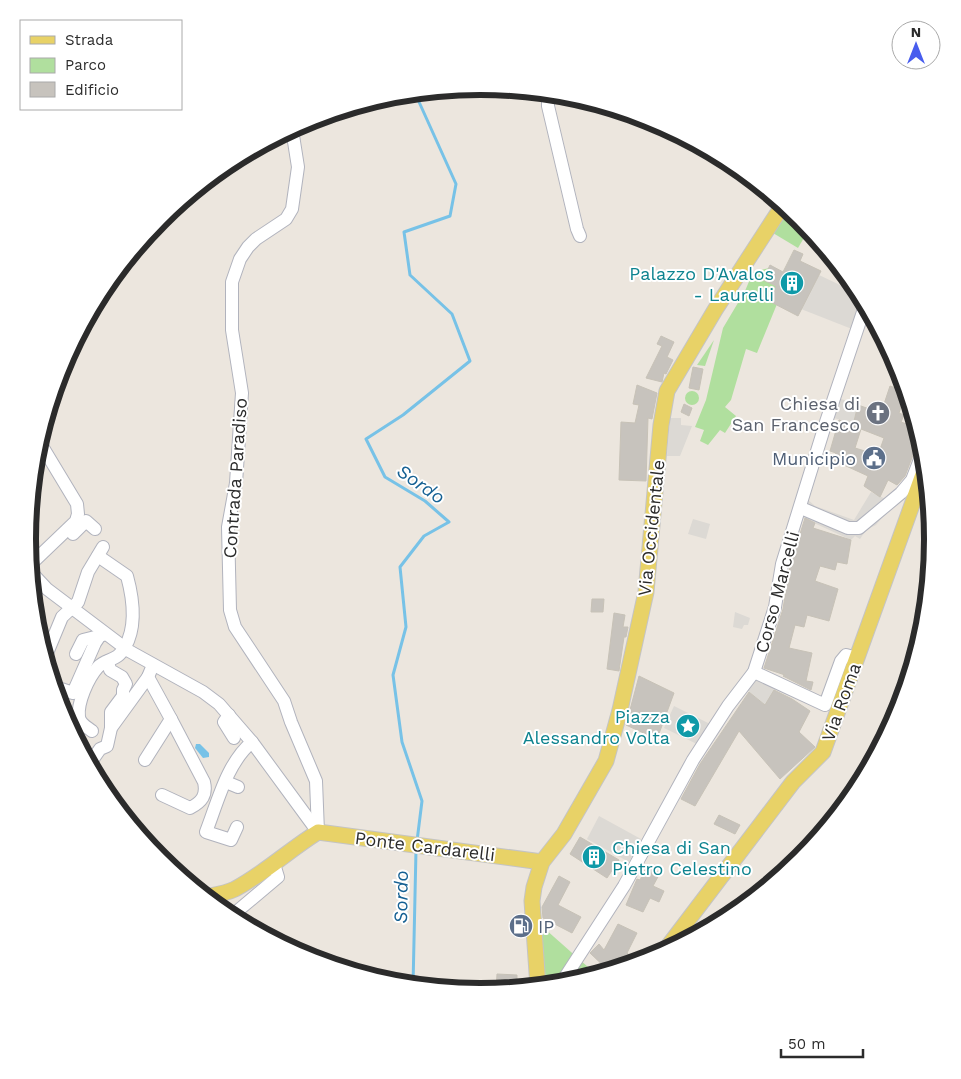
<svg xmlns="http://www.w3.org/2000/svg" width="961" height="1079" font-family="'Work Sans',sans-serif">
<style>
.green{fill:#b0df9e}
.plaza{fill:#dcd9d4}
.water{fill:#77c2e7}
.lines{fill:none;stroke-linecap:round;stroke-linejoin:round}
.stream{stroke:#77c2e7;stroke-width:3}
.building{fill:#c7c3bd;stroke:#c7c2b7;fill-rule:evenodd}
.minor-casing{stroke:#b1b3bd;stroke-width:14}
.major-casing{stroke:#c4c4c4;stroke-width:17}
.minor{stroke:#fff;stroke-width:12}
.major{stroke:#e8d267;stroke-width:15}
.labels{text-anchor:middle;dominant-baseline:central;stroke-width:4;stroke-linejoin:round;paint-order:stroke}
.culture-label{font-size:18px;fill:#0d838f;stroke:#fff;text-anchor:end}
.worship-label{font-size:18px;fill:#5b616d;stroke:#fff;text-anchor:end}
.service-label{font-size:18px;fill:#4e5e75;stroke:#fff;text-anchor:end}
.street-label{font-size:18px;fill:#2b2b2b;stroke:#fff}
.water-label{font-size:19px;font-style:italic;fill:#166193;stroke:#fff}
.rim{fill:none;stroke:#2b2b2b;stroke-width:6}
</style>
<rect width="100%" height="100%" fill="#ece6de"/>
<g class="green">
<path d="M788,209L809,229L798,248L773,233Z"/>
<path d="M769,268L763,280L776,286L777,304L757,353L746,349L731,400L725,407L736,416L725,433L720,430L708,445L700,441L704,430L695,427L706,400L723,328L745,291L753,272Z"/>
<path d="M714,340L705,366L697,365Z"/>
<circle cx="692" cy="398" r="7"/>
<path d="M536,921L597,975L569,984L542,986Z"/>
</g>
<g class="plaza">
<path d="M819,275L861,295L866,303L857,331L801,309Z"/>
<path d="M836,397L858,405L853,424L828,416Z"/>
<path d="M670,418H681V425L692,426L680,456H667Z"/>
<path d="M871,492L894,503L876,525L866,530L860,539L855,536L851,540L801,517L807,499L815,506L854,520Z"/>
<path d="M693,519L710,524L706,539L688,534Z"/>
<path d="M735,612L750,618L748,625H744L742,629L733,627Z"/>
<path d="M756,676L776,688L765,705L746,689Z"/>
<path d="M674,706L712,725L701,746L664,728Z"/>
<path d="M599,816L641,839L629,862L587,839Z"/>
</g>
<path class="water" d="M196,744H200L209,753V757L203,758L195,748Z"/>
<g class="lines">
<g class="stream">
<path d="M415,93L456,184L450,216L404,232L410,275L452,314L470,361L403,415L366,439L385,477L425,501L449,522L424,536L400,567L406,627L393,675L402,742L422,801L417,841"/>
<path d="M413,986L416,850"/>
</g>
</g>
<g class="building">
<path d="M794,250L803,254L800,261L821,271L798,316L769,301L776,286L763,280L770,265L783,272Z"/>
<path d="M661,336L674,342L667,357L673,360L666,374L664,373L662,382L646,378L662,346L657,344Z"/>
<path d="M693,367L703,369L699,390L689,388Z"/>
<path d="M637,385L657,393L652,419L648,418L646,481L619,480L621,422L635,423L639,405L633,404Z"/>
<path d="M890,386L906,392L899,413L904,415L901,422L912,426L909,436L919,439L905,476L897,485L888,480L880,497L864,486L868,476L833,460L836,453L830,451L839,420L853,425L858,405L881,413ZM861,429L884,438L878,455L855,448Z"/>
<path d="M684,404L692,408L689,416L681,412Z"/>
<path d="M805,518L815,523L813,528L851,540L847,564L837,562L835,570L820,566L815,581L838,589L829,621L807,615L804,627L795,625L789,648L812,653L806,681L813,682L811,690L783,676L785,675L764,668L783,609L790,566Z"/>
<path d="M592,599H604L603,612H591Z"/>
<path d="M614,613L625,615L623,627H628L626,637H624L619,671L607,669Z"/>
<path d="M639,676L674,693L657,739L626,725Z"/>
<path d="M774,690L792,699L810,711L799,732L815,747L780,779L739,731L695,806L681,799L700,764L749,692L765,705Z"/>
<path d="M719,815L740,825L735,834L714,824Z"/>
<path d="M580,837L619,860L607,878L570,854Z"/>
<path d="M647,866L660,873L653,886L664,891L659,902L650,898L643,912L626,905L637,879L640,880Z"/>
<path d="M559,876L570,882L558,905L581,917L572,933L543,918L542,907Z"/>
<path d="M618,924L637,933L627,953L638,963L609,971L590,953L599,944L604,950Z"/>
<path d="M497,974L517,975V989L496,991Z"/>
</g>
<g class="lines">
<g class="minor-casing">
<g id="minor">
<path d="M548,93V106L577,229L580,236"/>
<path d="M292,129L298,167L292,209L286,219L256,239L248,247L240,259L232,282V330L242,393L236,483L228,527L230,610L235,627L284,701L291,722L316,781L318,832"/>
<path d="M801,508L848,528H859L901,493L912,480L924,449"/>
<path d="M73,534L86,521L95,529"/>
<path d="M30,565L76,521L78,514L77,504L42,446"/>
<path d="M31,572L47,589L129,651L203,692L219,704L252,742L318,832"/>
<path d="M76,654L83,640L103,635"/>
<path d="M45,658L62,617L78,602L88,572L103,547"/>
<path d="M108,661L110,670L122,677L126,684L123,690V696L111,712V728"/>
<path d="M754,672L825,705L841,661L846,655L857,658"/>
<path d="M58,688L73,693L95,643L99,637"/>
<path d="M229,715L224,722L234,738"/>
<path d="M92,731C87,727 80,724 79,717C77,703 88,678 98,667C107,658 117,662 125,647C137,626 133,598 127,576L98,556"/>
<path d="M93,759L100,749L107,746L111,728L148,677L153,665"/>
<path d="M145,760L171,719L148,677"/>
<path d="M226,782L238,787"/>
<path d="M162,795L190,808C202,802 207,795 204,782L171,719"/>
<path d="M237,827L231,840L206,832C218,801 227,763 252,742"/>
<path d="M234,919L235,913L278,877L274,864"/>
<path d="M560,985L624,886L693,760L728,706L754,672L775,607L782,564L826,422L866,303"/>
</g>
</g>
<g class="major-casing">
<g id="major">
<path d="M205,897C215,895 227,893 235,889C265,873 289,850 318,832L542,862"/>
<path d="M663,953L793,782L823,752L926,466"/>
<path d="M538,987L532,901L534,887L542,862L564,834L606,761L620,710L646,592L661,425L667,391L715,310L783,205"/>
</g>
</g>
<use href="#minor" class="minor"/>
<use href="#major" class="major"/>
</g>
<defs>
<g id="building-disc" transform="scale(1.25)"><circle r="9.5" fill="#0f9aa8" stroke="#fff"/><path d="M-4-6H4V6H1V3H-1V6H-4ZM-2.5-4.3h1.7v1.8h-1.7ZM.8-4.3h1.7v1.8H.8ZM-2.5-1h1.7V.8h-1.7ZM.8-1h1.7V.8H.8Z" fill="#fff"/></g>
<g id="church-disc" transform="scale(1.25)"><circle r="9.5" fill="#6b7280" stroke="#fff"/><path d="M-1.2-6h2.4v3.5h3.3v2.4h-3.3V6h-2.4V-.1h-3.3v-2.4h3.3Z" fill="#fff"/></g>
<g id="civic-disc" transform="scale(1.25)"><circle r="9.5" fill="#5c6f8a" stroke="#fff"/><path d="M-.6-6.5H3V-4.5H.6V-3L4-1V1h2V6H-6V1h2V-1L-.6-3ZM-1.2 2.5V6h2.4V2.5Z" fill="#fff"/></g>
<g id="sight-disc" transform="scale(1.25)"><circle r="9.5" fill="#0f9aa8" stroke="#fff"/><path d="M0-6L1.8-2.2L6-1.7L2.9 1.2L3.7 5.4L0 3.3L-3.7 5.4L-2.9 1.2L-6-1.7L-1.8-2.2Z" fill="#fff"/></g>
<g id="fuel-disc" transform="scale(1.25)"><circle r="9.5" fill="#5c6f8a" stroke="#fff"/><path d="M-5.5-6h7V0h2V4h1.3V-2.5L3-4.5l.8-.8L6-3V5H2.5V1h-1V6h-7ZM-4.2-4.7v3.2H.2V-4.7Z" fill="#fff"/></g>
</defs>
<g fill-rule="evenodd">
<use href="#building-disc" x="792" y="283"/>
<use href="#church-disc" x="878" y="413"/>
<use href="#civic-disc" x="874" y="458"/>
<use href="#sight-disc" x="688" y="726"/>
<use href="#building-disc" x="594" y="857"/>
<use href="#fuel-disc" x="521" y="926"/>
</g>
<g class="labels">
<g class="culture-label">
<text x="774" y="273">Palazzo D'Avalos<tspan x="774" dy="21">- Laurelli</tspan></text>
<text x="670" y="716">Piazza<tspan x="670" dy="21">Alessandro Volta</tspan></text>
<text x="612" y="847" text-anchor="start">Chiesa di San<tspan x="612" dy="21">Pietro Celestino</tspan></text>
</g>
<g class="worship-label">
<text x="860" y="403">Chiesa di<tspan x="860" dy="21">San Francesco</tspan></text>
</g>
<g class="service-label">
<text x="856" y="458">Municipio</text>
<text x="538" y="926" text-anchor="start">IP</text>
</g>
<g class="street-label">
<text transform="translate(235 478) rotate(-86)">Contrada Paradiso</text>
<text transform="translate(651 528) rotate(-84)">Via Occidentale</text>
<text transform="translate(777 592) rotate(-75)">Corso Marcelli</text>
<text transform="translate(841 702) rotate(-70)">Via Roma</text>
<text transform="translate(425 846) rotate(7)">Ponte Cardarelli</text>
</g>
<g class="water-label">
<text transform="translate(421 484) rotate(35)">Sordo</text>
<text transform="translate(401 897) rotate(-89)">Sordo</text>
</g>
</g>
<path d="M0 0H961V1079H0ZM36 539a444 444 0 1 1 888 0a444 444 0 1 1-888 0Z" fill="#fff" fill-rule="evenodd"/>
<path class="rim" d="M36 539a444 444 0 1 1 888 0a444 444 0 1 1-888 0Z"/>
<rect x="20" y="20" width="162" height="90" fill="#ffffff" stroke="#aaaaaa"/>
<rect x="30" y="36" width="25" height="8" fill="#e8d267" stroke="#aaaaaa"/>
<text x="65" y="45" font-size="15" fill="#2b2b2b">Strada</text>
<rect x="30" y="58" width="25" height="15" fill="#b0df9e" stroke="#aaaaaa"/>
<text x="65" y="70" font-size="15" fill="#2b2b2b">Parco</text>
<rect x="30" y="82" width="25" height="15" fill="#c7c3bd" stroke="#aaaaaa"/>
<text x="65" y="95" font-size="15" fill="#2b2b2b">Edificio</text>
<g transform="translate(916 45)"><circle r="24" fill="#ffffff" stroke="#aaaaaa"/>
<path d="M0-4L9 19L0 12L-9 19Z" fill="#485dee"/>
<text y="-8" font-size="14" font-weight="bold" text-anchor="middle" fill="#2b2b2b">N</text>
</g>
<path d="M781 1049v8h82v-8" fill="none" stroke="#2b2b2b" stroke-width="2.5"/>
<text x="788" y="1049" font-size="15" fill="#2b2b2b" stroke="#ffffff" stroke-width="4" paint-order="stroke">50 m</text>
</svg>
